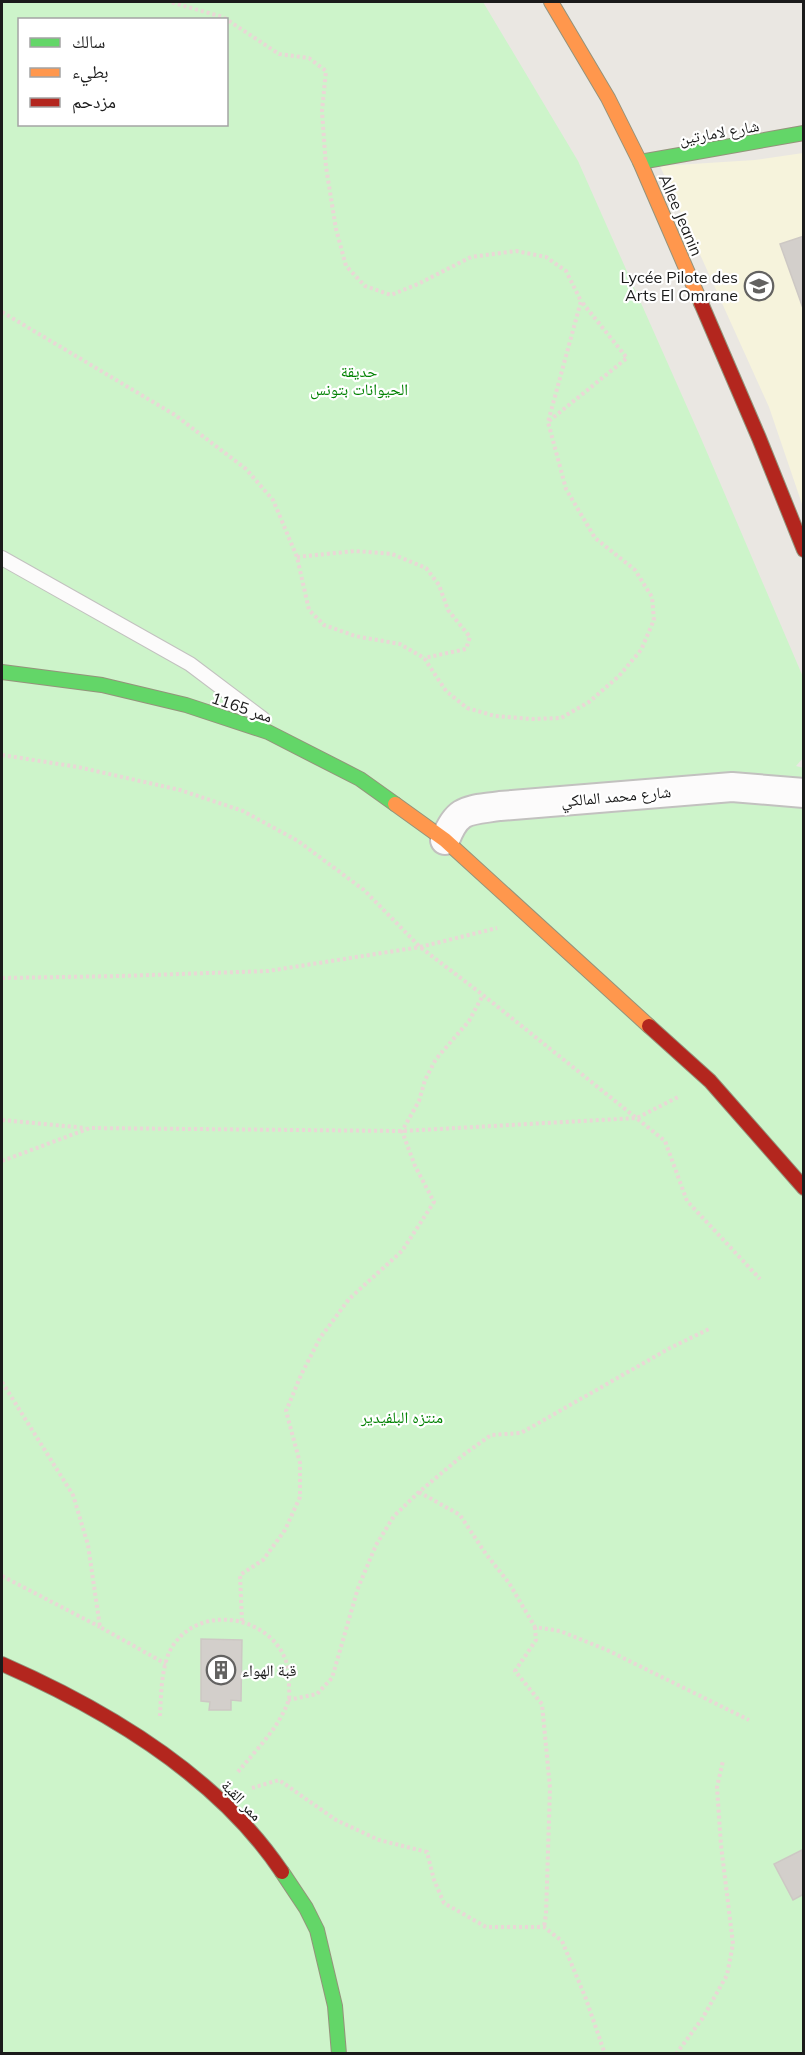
<svg xmlns="http://www.w3.org/2000/svg" width="805" height="2055" font-family="Mulish,'Noto Naskh Arabic',sans-serif">
<style>
.education{fill:#f6f3dc}
.park{fill:#cdf4ca;fill-rule:evenodd}
.building{fill:#d3cfcb;stroke:#cdc8c4;stroke-width:1.5}
.lines{fill:none;stroke-linecap:round;stroke-linejoin:round}
.lane-casing{stroke:#c2c1bf;stroke-width:16}
.street-casing{stroke:#c2c1bf;stroke-width:32}
.fast-casing{stroke:#94937b;stroke-width:16}
.slow-casing{stroke:#94937b;stroke-width:16}
.jam-casing{stroke:#94937b;stroke-width:16}
.path{stroke:#ead7d6;stroke-width:4;stroke-dasharray:3 3;stroke-linecap:butt}
.lane{stroke:#fcfbfb;stroke-width:14}
.street{stroke:#fcfbfb;stroke-width:28}
.fast{stroke:#63d668;stroke-width:14}
.slow{stroke:#ff974d;stroke-width:14}
.jam{stroke:#b3261e;stroke-width:14}
.labels{text-anchor:middle;dominant-baseline:central;stroke-width:4.5;stroke-linejoin:round;paint-order:stroke}
.street-label{font-size:16px;fill:#1b1b1b;stroke:#fff}
.poi-label{font-size:16px;fill:#1b1b1b;stroke:#fff;text-anchor:end}
.park-label{font-size:16px;fill:#008202;stroke:#fff}
</style>
<rect width="100%" height="100%" fill="#eae7e2"/>
<path class="education" d="M803,153V507L769,407L660,166L755,160Z"/>
<path class="park" d="M2,2H483L578,161L700,436L803,677V758L796,766L804,768L803,2053L2,2054ZM20,20H226V124H20Z"/>
<g class="building">
<path d="M804,236V311L780,244Z"/>
<path d="M201,1639L242,1640L241,1701L231,1700V1710H209L210,1702L201,1701Z"/>
<path d="M802,1850L804,1894L793,1900L774,1864Z"/>
</g>
<g class="lines">
<g class="lane-casing">
<path id="lane" d="M2,558L190,664L263,719"/>
</g>
<g class="street-casing">
<path id="street" d="M445,840C458,807 468,811 500,806L732,787L804,793"/>
</g>
<g class="fast-casing">
<g id="fast">
<path d="M640,162L804,133"/>
<path d="M2,672L102,685L186,705L268,732L360,779L395,804"/>
<path d="M282,1872L306,1908L317,1930L335,2006L339,2054"/>
</g>
</g>
<g class="slow-casing">
<g id="slow">
<path d="M551,2L608,98L640,162L701,303"/>
<path d="M395,804L445,840L649,1026"/>
</g>
</g>
<g class="jam-casing">
<g id="jam">
<path d="M701,303L759,438L804,550"/>
<path d="M649,1026L710,1081L804,1188"/>
<path d="M2,1664C107,1710 217,1775 282,1872"/>
</g>
</g>
<g class="path">
<path d="M2,312L175,415L246,469L273,500L297,557L309,610L324,625L355,636L400,644L424,658L446,691L467,708L495,716L532,719L561,718L589,702L619,676L641,650L654,620L652,597L635,570L595,538L566,489L548,422L581,301L566,271L546,257L516,251L471,257L418,284L391,295L365,286L346,266L336,229L326,167L322,111L326,71L309,58L279,54L223,17L170,2"/>
<path d="M549,421L627,358L581,301"/>
<path d="M297,557L355,551L392,554L426,568L439,585L448,610L470,637L466,649L424,658"/>
<path d="M2,755L78,767L180,790L243,811L298,841L364,890L420,947L483,995L665,1141L687,1201L760,1279"/>
<path d="M2,978L121,976L268,971L420,947L497,928"/>
<path d="M2,1120L86,1128"/>
<path d="M2,1161L90,1128L402,1131L637,1118L680,1096"/>
<path d="M2,1382L73,1495L88,1545L100,1627L166,1664"/>
<path d="M419,1492L460,1515L486,1554L509,1583L535,1627L560,1631L607,1650L749,1720"/>
<path d="M2,1576L100,1627"/>
<path d="M242,1621L240,1575L263,1560L285,1530L300,1497V1463L286,1411L301,1375L320,1338L349,1299L402,1251L434,1202L415,1166L402,1131L419,1101L425,1080L436,1059L469,1021L483,995"/>
<path d="M535,1627L536,1640L515,1671L542,1704L550,1788L546,1914L544,1927"/>
<path d="M288,1700L317,1694L332,1678L358,1588L376,1545L394,1516L419,1492L462,1456L491,1435L521,1433L670,1348L709,1329"/>
<path d="M160,1716C161,1696 161,1661 174,1644C209,1596 293,1624 289,1684C289,1690 290,1697 288,1702C278,1729 255,1751 237,1773"/>
<path d="M252,1788L279,1780L336,1820L379,1840L427,1852L434,1880L444,1903L486,1927H544L562,1941L586,1999L605,2054"/>
<path d="M676,2054L702,2019L727,1975L733,1944L721,1845L717,1787L723,1761"/>
</g>
<use href="#lane" class="lane"/>
<use href="#street" class="street"/>
<use href="#fast" class="fast"/>
<use href="#slow" class="slow"/>
<use href="#jam" class="jam"/>
</g>
<defs>
<g id="school-ring" transform="scale(1.5)"><circle r="9.5" fill="#fff" stroke="#636261" stroke-width="1.5"/><path d="M0-5L7-2L0 1L-7-2ZM-4 1L0 2.5L4 1V4Q0 6-4 4Z" fill="#636261"/></g>
<g id="building-ring" transform="scale(1.5)"><circle r="9.5" fill="#fff" stroke="#636261" stroke-width="1.5"/><path d="M-4-6H4V6H1V3H-1V6H-4ZM-2.5-4.3h1.7v1.8h-1.7ZM.8-4.3h1.7v1.8H.8ZM-2.5-1h1.7V.8h-1.7ZM.8-1h1.7V.8H.8Z" fill="#636261"/></g>
</defs>
<g fill-rule="evenodd">
<use href="#school-ring" x="759" y="286"/>
<use href="#building-ring" x="221" y="1670"/>
</g>
<g class="labels">
<g class="street-label">
<text transform="translate(719 132) rotate(-10)">شارع لامارتين</text>
<text transform="translate(681 215) rotate(67)">Allee Jeanin</text>
<text transform="translate(242 707) rotate(19)">ممر 1165</text>
<text transform="translate(616 796) rotate(-5)">شارع محمد المالكي</text>
<text transform="translate(242 1800) rotate(46)">ممر القبة</text>
</g>
<g class="poi-label">
<text x="738" y="277">Lycée Pilote des<tspan x="738" dy="18">Arts El Omrane</tspan></text>
<text x="242" y="1670" text-anchor="start">قبة الهواء</text>
</g>
<g class="park-label">
<text x="359" y="371">حديقة<tspan x="359" dy="18">الحيوانات بتونس</tspan></text>
<text x="402" y="1417">منتزه البلفيدير</text>
</g>
</g>
<rect width="805" height="2055" fill="none" stroke="#1b1b1b" stroke-width="6"/>
<rect x="18" y="18" width="210" height="108" fill="#ffffff" stroke="#a4a4a4" stroke-width="1.5"/>
<rect x="30" y="38" width="30" height="9" fill="#63d668" stroke="#a4a4a4" stroke-width="1.5"/>
<text x="72" y="48" font-size="18" fill="#1b1b1b">سالك</text>
<rect x="30" y="68" width="30" height="9" fill="#ff974d" stroke="#a4a4a4" stroke-width="1.5"/>
<text x="72" y="78" font-size="18" fill="#1b1b1b">بطيء</text>
<rect x="30" y="98" width="30" height="9" fill="#b3261e" stroke="#a4a4a4" stroke-width="1.5"/>
<text x="72" y="108" font-size="18" fill="#1b1b1b">مزدحم</text>
</svg>
